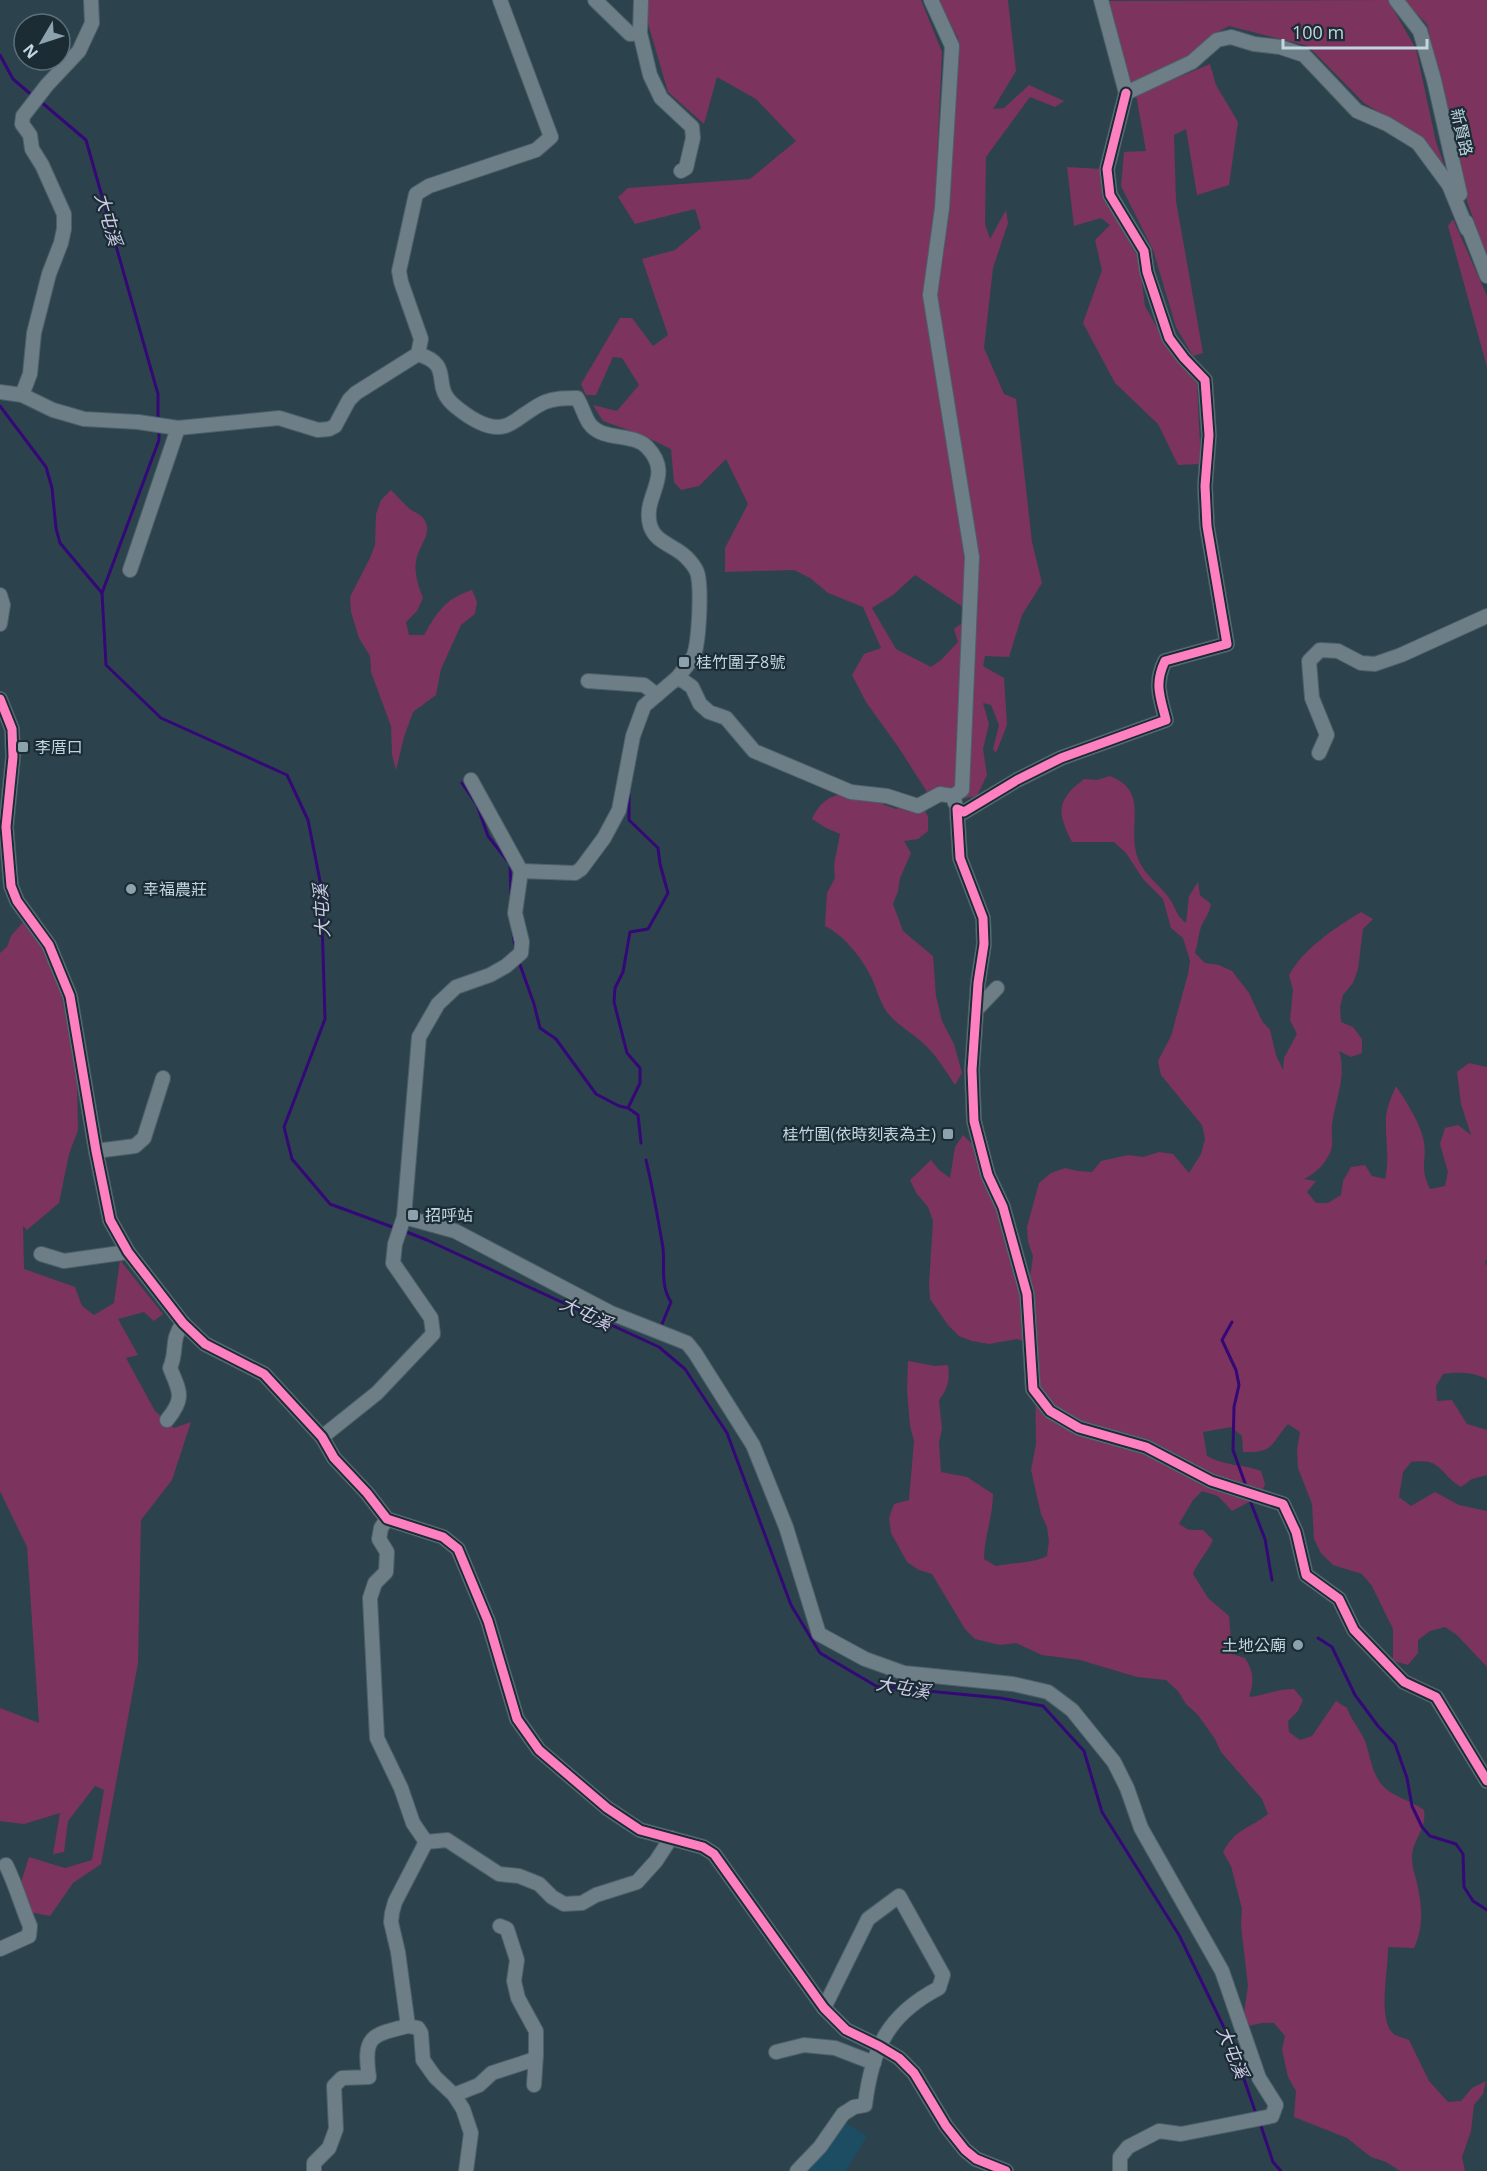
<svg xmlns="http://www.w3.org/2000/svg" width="1487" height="2171" font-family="'Open Sans','Noto Sans TC',sans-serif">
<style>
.built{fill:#1d4d63}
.green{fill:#7c335d}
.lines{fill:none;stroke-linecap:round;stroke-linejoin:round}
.stream{stroke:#340876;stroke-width:3}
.minor-casing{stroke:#4c6069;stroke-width:16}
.minor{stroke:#6d7e86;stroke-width:14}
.cycleway-casing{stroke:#1b2c35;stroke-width:13}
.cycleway{stroke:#ff80c0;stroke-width:9}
.poi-dot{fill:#8ca3ae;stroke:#1b2c35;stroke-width:2}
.labels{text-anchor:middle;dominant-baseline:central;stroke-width:4.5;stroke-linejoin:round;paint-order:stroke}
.street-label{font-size:16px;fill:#c0d6e1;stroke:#1b2c35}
.poi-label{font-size:16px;fill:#c0d6e1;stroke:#1b2c35;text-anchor:start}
.water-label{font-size:18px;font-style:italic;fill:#d0cdea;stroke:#1b2c35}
</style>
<rect width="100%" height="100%" fill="#2c434e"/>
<path class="built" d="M840,2119L867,2136L846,2171H802Z"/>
<g class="green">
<path d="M648,0H921L942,52L935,204L925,311L957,505L965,566L966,609L915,575L893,595L872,608L896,649L931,667L941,660L958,642L954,629L962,623V712L958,785L937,792H927L899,748L866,702L852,675L864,654L881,648L863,607L828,593L810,578L794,570L725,572V548L748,504L726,459L699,486L681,490L674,482L671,449L642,435L603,421L593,405L617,411L639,385L622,358L613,357L596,395H586L581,384L620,318H632L653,346L668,335L642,259L675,250L701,228L695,209L635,224L618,197L628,188L750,179L796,141L756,99L717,77L704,124L668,92L647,20Z"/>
<path d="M937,0H1008L1016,71L993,109L1004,108L1029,85L1064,101L1055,107L1030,97L986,157L985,224L990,239L1006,210L1008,223L993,268L984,348L1004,394L1016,399L1032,542L1042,583L1022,615L1009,657L985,656L983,666L1004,678L1007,725L996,753L993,749L999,725L991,705L983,703L989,724L983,749L987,775L977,796L961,799L970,778L976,555L947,353L936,293L953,136L958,38Z"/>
<path d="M1388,0L1416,49L1436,142L1444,164L1419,137L1364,103L1308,46L1229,26L1212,35L1188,59L1132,85L1106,1Z"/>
<path d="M1403,0H1487V258L1466,198L1427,24Z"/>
<path d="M1210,64L1216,85L1238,122L1229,185L1197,195L1186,129L1174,135L1176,201L1203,353L1193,356L1176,327L1153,250L1121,186L1124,152L1146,151L1136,95Z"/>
<path d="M1067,167L1102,169L1119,224L1139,259L1145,306L1163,338L1197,383L1201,464L1178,465L1158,424L1115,383L1083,323L1102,270L1095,240L1110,225L1101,218L1074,226Z"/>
<path d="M1453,219L1487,296V367L1448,226Z"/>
<path d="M391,490C397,496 404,504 411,510C414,512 420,514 423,518C434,532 420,544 417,557C413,571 418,585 423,598L417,611L406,622L409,635H424C438,611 445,599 472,590L477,602L475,614L461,625L441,669L436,695L413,712L404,737L396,770L392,755L391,726L371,672L370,656L359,638L351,612L350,597L370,558L375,545L376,514L381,500Z"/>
<path d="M1110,776C1150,792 1127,824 1137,856C1143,875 1161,885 1171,901C1177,911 1176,915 1186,923L1189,896L1198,882L1200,895L1211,904C1209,915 1204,919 1201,927C1198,936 1198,944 1195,953L1205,963L1219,965L1232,971L1249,993L1262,1021L1270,1030L1276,1055L1283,1070L1284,1058L1297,1034L1290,1020L1293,990L1289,975C1304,948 1335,928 1361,912L1373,919L1363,929L1358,969L1353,983L1343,995L1340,1007L1341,1022L1353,1027L1362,1039V1053L1351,1057L1339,1051C1347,1077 1335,1100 1332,1125C1331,1134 1334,1144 1330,1153C1324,1165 1316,1173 1304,1179L1316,1181L1307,1192L1316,1203H1328L1341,1195L1343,1181L1351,1167L1365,1165L1372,1176L1385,1179C1390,1158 1385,1139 1386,1117C1387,1106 1392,1096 1396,1086C1407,1103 1420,1122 1424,1142C1427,1162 1419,1166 1430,1189L1445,1186L1448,1172L1440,1144L1445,1128L1458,1125L1471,1135L1461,1104L1457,1072L1469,1063L1487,1067V1259L1485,1262L1487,1266V1379C1472,1372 1459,1372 1443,1374L1436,1386L1437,1401L1452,1400L1467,1424L1487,1430V1475L1472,1479L1461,1487C1438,1473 1443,1458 1411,1462L1403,1472L1399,1497L1411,1506L1435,1492L1459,1505L1487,1511V1667L1457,1635L1445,1627L1430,1631L1418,1640V1653L1408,1665L1393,1661V1629L1372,1586L1362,1574L1333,1565L1321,1553L1314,1539L1312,1504L1298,1468L1297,1450L1300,1432L1288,1424C1270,1444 1275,1453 1243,1452L1242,1436L1231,1427L1203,1432L1207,1456C1224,1466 1242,1464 1261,1471L1265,1484L1260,1496L1232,1511L1218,1496L1202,1491L1193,1500L1179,1524L1189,1530H1203L1213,1540C1207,1553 1198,1561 1193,1574L1208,1598L1229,1616L1232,1654L1245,1658C1254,1672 1254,1681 1249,1697C1265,1695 1278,1689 1294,1689L1303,1700L1298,1711L1288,1721L1289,1732L1300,1740L1312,1736L1336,1701L1347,1708C1351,1720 1360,1729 1365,1741C1371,1758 1372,1777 1386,1789C1397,1798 1412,1801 1424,1810C1427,1831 1412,1838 1412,1859C1412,1867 1415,1875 1417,1883C1422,1905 1424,1927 1414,1948L1388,1947C1389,1968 1376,2022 1395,2035C1399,2037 1405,2038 1409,2040L1429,2081L1448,2102L1461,2101L1472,2088L1486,2081L1483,2094L1474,2105L1471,2131L1462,2157L1465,2171H1400L1386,2162L1371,2157L1347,2138L1294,2117L1296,2091L1288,2077L1282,2050L1285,2036L1274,2023H1262L1248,2026L1244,2013L1248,1986L1241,1926L1242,1909L1231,1866L1223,1852C1237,1827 1248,1830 1268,1814L1262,1799L1221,1752L1215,1739L1198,1715L1186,1704L1178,1691L1166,1680L1137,1677L1080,1660L1042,1655L1016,1643L1000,1645L975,1639L965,1629L932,1574L919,1570L907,1562L891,1533L889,1518L894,1504L909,1500L914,1441L910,1426L907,1390L908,1361L935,1366L948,1365C950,1380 948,1388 939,1400L942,1429L939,1442L941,1472L967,1477L993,1494C993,1517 984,1537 984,1559L996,1566C1014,1562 1031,1564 1047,1556L1049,1541L1047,1527L1041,1514L1031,1470L1036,1444L1035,1372L1038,1358L1030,1344L1017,1339L989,1344L972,1341L959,1336L948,1325L930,1299L929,1284L933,1221L928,1207L917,1194L910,1180L931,1160L939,1170L950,1178L955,1147L963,1135L972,1144L977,1155L1027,1285L1031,1271L1033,1256L1028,1242L1027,1227L1039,1183L1051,1173L1065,1168L1078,1171L1092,1172L1101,1161L1128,1155L1143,1157L1159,1152L1173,1154L1189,1173L1201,1154L1205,1139L1202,1125L1161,1075L1158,1061L1171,1036L1188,974L1190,961L1183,938L1171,928L1163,899L1143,879L1126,853L1114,842H1072C1056,811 1057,800 1084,779L1097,780Z"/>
<path d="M850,792H878L882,804L896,809L909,804H922L928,817V831L918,839L904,841L911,853L900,878L898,891L893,904L903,931L933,956L936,996L942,1021L954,1044L962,1073L955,1085C947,1073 938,1058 928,1048C915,1034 897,1026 886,1011C880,1001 877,991 873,981C864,960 845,936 825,926L827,893L835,878L834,865L840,834L826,828L812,819C821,800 830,796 850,792Z"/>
<path d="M25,920L45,949L59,981L77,1080L78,1130L69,1154L59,1203L27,1230L23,1226L24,1269L75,1287L82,1306L94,1315L114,1303L120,1260L163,1314L154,1321L144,1312L118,1319L138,1355L126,1358L155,1411L174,1428L191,1422L172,1480L141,1520L138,1663L101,1864L73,1883L50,1916L29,1912L19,1889L29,1857L65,1868L92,1860L104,1790L95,1786L68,1821L64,1852L53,1854L60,1813L24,1824L0,1821V1708L39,1723L27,1547L0,1491V953L7,947L11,936Z"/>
</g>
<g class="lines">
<g class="stream">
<path d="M0,55L13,79L34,97"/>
<path d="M40,101L86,140L158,394V417"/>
<path d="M0,406L46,467L52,488L56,528L60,543L102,593"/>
<path d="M159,434V440L102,593L106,665L161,718L287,775L308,820L321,886L325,1019L284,1127L292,1159L330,1204L395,1228"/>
<path d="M462,783L477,805L488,836L510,864L511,896"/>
<path d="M513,933L515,947"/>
<path d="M519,962L534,1004L540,1028L556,1039L596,1094L619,1106L628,1108L638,1115L641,1143"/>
<path d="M628,1108L640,1083V1068L627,1053L614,1002L615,988L623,972L630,932L648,929L668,893L660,864L658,848L629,820V794"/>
<path d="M646,1160C653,1189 658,1219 663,1248C665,1267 660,1285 671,1302L662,1324"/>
<path d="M404,1231L427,1240L659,1347L685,1369L727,1433L791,1605L820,1653L876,1686L1000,1698L1043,1706L1084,1751L1102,1812L1179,1935L1232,2044L1256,2114"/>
<path d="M1232,1322L1222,1340L1236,1370L1239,1385L1234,1407L1233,1450L1246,1486"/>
<path d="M1251,1503L1265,1539L1272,1580"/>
<path d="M1318,1638L1332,1647L1355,1695L1378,1726L1395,1744L1407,1778L1412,1806L1422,1827L1430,1836L1456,1844L1463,1854L1464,1887L1473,1901L1487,1910"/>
<path d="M1260,2123L1273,2162L1281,2171"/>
</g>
<g class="minor-casing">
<g id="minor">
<path d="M595,0L630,34L640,33L650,75L661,98L692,127L693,138L686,168L681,171"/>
<path d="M931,0L952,46L942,208L930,295L972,557L962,790L953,796L955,803"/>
<path d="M1101,0L1126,93L1192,62L1217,40L1231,37L1254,44L1280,47L1304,55L1357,111L1387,124L1418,143L1449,185L1467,229"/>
<path d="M1396,0L1420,31L1434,80L1460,194"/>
<path d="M640,33L641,0"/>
<path d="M1126,93L1107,169L1110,195L1144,251L1147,272L1169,338L1184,358L1205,380L1209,435L1205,486L1207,526L1227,644L1165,661C1154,684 1160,696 1166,720L1061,758L1017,780L964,812L957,809L960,858L983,918L984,944L978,983L972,1070L974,1121L988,1175L1003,1207L1027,1294L1033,1389L1050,1411L1079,1428L1146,1447L1211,1481L1283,1504L1296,1532L1306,1575L1339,1599L1354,1630L1404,1682L1436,1697L1487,1781"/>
<path d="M1466,222L1487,276"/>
<path d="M418,354C456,366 429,385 455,406C467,416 488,431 505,426C512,424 519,418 525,414C531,410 538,405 545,402C555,398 566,398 577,398C582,406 584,415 589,423C602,442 632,432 647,447C675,476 642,495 650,525C655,543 674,545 686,557C690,561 695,567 697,572C702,586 699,640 694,655C691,662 683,670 678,677"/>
<path d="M0,392L22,395L53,410L84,419L138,422L178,428L279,418L318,430L329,429L335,426L349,400L356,393L418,354L421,339L401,282L399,271L416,194L429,186L536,150L551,137L500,0"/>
<path d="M22,395L30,374L34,333L49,274L61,243L64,229V214L42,165L32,149L30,135L22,124L23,116L47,85L79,51L92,23L91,0"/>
<path d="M130,570L178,428"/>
<path d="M0,595L3,605L0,624"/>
<path d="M588,681L644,685L657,695"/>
<path d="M0,699L12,729L13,757L6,827L11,886L17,901L49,945L70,996L96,1151L110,1220L128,1252L183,1323L205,1344L264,1374L322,1437L334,1458L367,1493L387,1519L443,1537L458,1549L488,1621L517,1719L539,1750L607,1808L640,1830L703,1847L714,1854L824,2008L846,2030L879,2046L899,2058L914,2073L946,2126L965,2150L976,2159L1006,2171"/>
<path d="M1319,753L1327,735L1312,698L1309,661L1320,650L1338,651L1361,663L1375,664L1401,655L1487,616"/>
<path d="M471,780L521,871"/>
<path d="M976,1010L997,988"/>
<path d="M96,1151L135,1146L144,1138L163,1078"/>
<path d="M404,1217L455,1231L611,1313L687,1343L695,1353L753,1445L786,1527L819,1634L865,1659L904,1673L1013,1684L1048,1692L1072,1710L1114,1762L1127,1788L1141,1828L1222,1971L1259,2078L1276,2105L1272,2116L1181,2134L1159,2131L1128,2147L1120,2157V2171"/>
<path d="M41,1254L64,1261L128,1252"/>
<path d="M167,1420C185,1398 180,1392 170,1368C178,1349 170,1341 183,1323"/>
<path d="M322,1437L377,1393L433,1334L431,1318L393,1263L395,1244L404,1217L419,1037L438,1004L456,987L490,975L506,966L521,953L522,942L515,913L521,871L575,873L581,869L604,838L619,810L633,736L644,706L678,677L692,687L700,704L709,712L726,718L754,751L851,792L887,796L918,806L940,794L953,796"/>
<path d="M387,1519L381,1528L379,1539L387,1552L386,1572L375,1583L370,1598L377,1738L401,1788L413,1823L426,1842L447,1840L499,1874L519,1876L539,1884L552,1897L564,1904L582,1903L596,1895L637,1882L656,1861L671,1838"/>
<path d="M426,1842L395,1902L392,1913L391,1922L398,1952L408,2026L418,2028L421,2033L423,2060L435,2077L454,2095L463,2109L471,2133L466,2171"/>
<path d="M0,1949L29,1936L30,1926C21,1905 16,1885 6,1865"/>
<path d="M776,2052L804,2045L835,2048L874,2063"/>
<path d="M534,2085L536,2055"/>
<path d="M454,2095L479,2085L492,2073L532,2060L536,2055V2031L518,1998L514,1981L517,1960L507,1929L500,1926"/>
<path d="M314,2171V2163L329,2148L336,2129L334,2086L342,2078L369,2077C363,2036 371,2035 408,2026"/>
<path d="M797,2171L820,2147L843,2114L854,2107L865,2105C872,2049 887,2015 939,1988L943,1975L899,1896L868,1919L824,2008"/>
</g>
</g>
<use href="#minor" class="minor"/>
<g class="cycleway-casing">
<g id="cycleway">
<path d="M1126,93L1107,169L1110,195L1144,251L1147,272L1169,338L1184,358L1205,380L1209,435L1205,486L1207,526L1227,644L1165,661C1154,684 1160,696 1166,720L1061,758L1017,780L964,812L957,809L960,858L983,918L984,944L978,983L972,1070L974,1121L988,1175L1003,1207L1027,1294L1033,1389L1050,1411L1079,1428L1146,1447L1211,1481L1283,1504L1296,1532L1306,1575L1339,1599L1354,1630L1404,1682L1436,1697L1487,1781"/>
<path d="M0,699L12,729L13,757L6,827L11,886L17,901L49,945L70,996L96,1151L110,1220L128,1252L183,1323L205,1344L264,1374L322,1437L334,1458L367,1493L387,1519L443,1537L458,1549L488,1621L517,1719L539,1750L607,1808L640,1830L703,1847L714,1854L824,2008L846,2030L879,2046L899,2058L914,2073L946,2126L965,2150L976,2159L1006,2171"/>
</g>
</g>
<use href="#cycleway" class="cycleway"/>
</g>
<g class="poi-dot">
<rect x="678" y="656" width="12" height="12" rx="3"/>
<rect x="17" y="741" width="12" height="12" rx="3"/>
<circle cx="131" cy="889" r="6"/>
<rect x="942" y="1128" width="12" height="12" rx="3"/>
<rect x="407" y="1209" width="12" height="12" rx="3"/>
<circle cx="1298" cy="1645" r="6"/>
</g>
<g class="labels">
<g class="street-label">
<text transform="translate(1462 132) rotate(77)">新賢路</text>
</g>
<g class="poi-label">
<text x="696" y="662">桂竹圍子8號</text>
<text x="35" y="747">李厝口</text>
<text x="143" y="889">幸福農莊</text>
<text x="936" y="1134" text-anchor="end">桂竹圍(依時刻表為主)</text>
<text x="425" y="1215">招呼站</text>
<text x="1286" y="1645" text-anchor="end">土地公廟</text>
</g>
<g class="water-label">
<text transform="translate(109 219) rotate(74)">大屯溪</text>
<text transform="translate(321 911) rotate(-93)">大屯溪</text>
<text transform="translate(586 1313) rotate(25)">大屯溪</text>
<text transform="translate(903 1687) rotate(10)">大屯溪</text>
<text transform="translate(1233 2052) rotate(68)">大屯溪</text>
</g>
</g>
<g transform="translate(42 42) rotate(231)"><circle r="28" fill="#1b2c35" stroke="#5d707a" stroke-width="1.5"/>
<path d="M0-4.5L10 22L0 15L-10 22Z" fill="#8ca3ae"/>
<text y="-9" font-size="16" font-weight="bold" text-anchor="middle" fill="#c0d6e1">N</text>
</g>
<path d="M1283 39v9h144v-9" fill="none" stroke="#c0d6e1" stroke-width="3"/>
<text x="1292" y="39" font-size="18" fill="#c0d6e1" stroke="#1b2c35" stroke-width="4.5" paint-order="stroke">100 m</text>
</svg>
